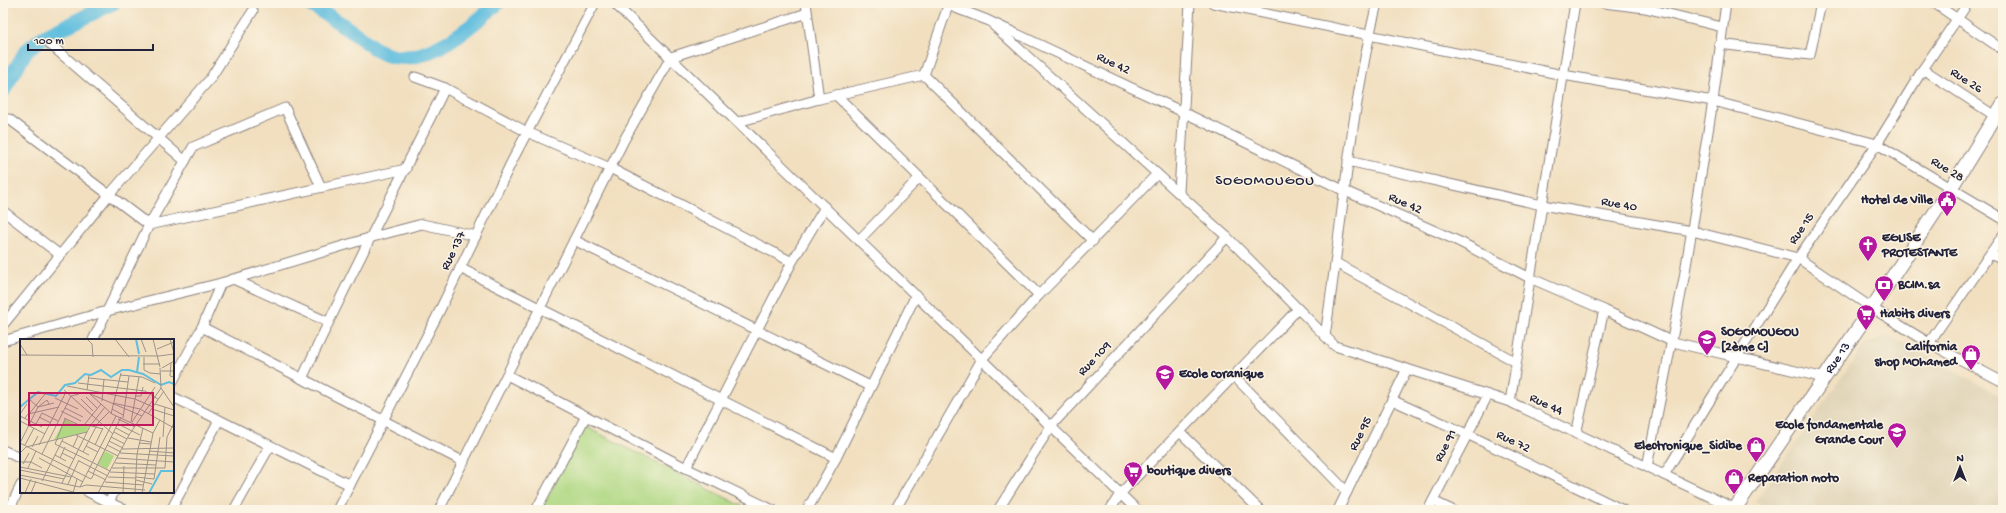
<svg xmlns="http://www.w3.org/2000/svg" width="2006" height="513" font-family="'Gochi Hand',sans-serif">
<style>
.built{fill:#dfd3b5}
.green{fill:#afd883;stroke:#687d5f}
.lines{fill:none;stroke-linecap:round;stroke-linejoin:round}
.river{stroke:#60bede;stroke-width:15}
.street-casing{stroke:#8a807d;stroke-width:11}
.secondary-casing{stroke:#8a807d;stroke-width:15}
.street{stroke:#fff;stroke-width:9}
.secondary{stroke:#fff;stroke-width:13}
.labels{text-anchor:middle;dominant-baseline:central;stroke-width:3;stroke-linejoin:round;paint-order:stroke}
.street-label{font-size:13px;fill:#22223b;stroke:#fcf5e5}
.poi-label{font-size:13px;font-weight:bold;fill:#22223b;stroke:#fcf5e5;text-anchor:start}
.quarter-label{font-size:15px;letter-spacing:1px;fill:#22223b;stroke:#fcf5e5}
.inset-river{fill:none;stroke:#60bede;stroke-width:2}
.inset-road{fill:none;stroke:#9e938a;stroke-width:1}
.view{fill:#c2185b;fill-opacity:0.15;stroke:#c2185b;stroke-width:2}
.inset-edge{fill:none;stroke:#22223b;stroke-width:2}
</style>
<rect width="100%" height="100%" fill="#fcf5e5"/>
<filter id="ink" filterUnits="userSpaceOnUse"><feTurbulence type="fractalNoise" baseFrequency=".025" numOctaves="2"/><feDisplacementMap in="SourceGraphic" scale="8" xChannelSelector="R" yChannelSelector="G"/><feConvolveMatrix kernelMatrix="1 2 1 2 8 2 1 2 1" color-interpolation-filters="sRGB"/></filter>
<filter id="wash" filterUnits="userSpaceOnUse"><feTurbulence type="fractalNoise" baseFrequency=".012" numOctaves="4" result="noise"/><feDisplacementMap in="SourceGraphic" scale="16" xChannelSelector="R" yChannelSelector="G"/><feGaussianBlur stdDeviation="0.9" result="paint"/><feColorMatrix in="noise" values="0 0 0 0 0 0 0 0 0 0 0 0 0 0 0 0 0 1.4 0 .05"/><feComposite in="paint" operator="in"/></filter>
<g filter="url(#wash)">
<rect width="100%" height="100%" fill="#f1dfbf"/>
<path class="built" d="M1887,335L2003,397V510H1771L1755,502L1864,345Z"/>
<path class="green" d="M584,426L750,510H541Z"/>
<g class="lines">
<g class="river">
<path d="M307,3C326,13 343,25 361,38C367,43 374,49 381,52C419,73 471,27 498,3"/>
<path d="M3,91L26,51L42,38L113,3"/>
</g>
</g>
</g>
<g filter="url(#ink)">
<g class="lines">
<g class="street-casing">
<g id="street">
<path d="M614,3L1137,510"/>
<path d="M806,3L819,99"/>
<path d="M1213,3L1563,75L1713,101L1877,144L2003,219"/>
<path d="M1604,3L1645,8L1722,27"/>
<path d="M1934,3L2003,50"/>
<path d="M948,5L987,20L1183,112L1345,191L1460,242L1530,278L1604,310L1673,342L1825,378"/>
<path d="M994,26L1227,237L1335,346L1510,402L1738,510"/>
<path d="M1719,44L1810,55L1821,3"/>
<path d="M51,45L185,161"/>
<path d="M1923,69L1995,116"/>
<path d="M924,75L1093,241"/>
<path d="M924,75L949,3"/>
<path d="M415,77L445,88L527,132L610,168L792,262"/>
<path d="M836,95L1039,295"/>
<path d="M9,119L149,225L193,147L285,108L321,187"/>
<path d="M738,122L819,99L924,75"/>
<path d="M1348,161L1542,205L1692,231L1798,258L1872,308L1929,343L2003,382"/>
<path d="M1179,192L1190,3"/>
<path d="M3,211L60,255"/>
<path d="M574,240L870,386"/>
<path d="M859,240L919,178"/>
<path d="M1991,255L2003,259"/>
<path d="M1336,263L1516,362"/>
<path d="M460,268L836,458"/>
<path d="M233,279L328,322"/>
<path d="M3,325L109,195L210,79L253,11"/>
<path d="M202,327L221,283"/>
<path d="M1325,336C1342,225 1350,112 1377,3"/>
<path d="M93,340L149,225L406,169"/>
<path d="M3,341L107,311L221,283L369,238L422,224L476,236"/>
<path d="M1929,343L2003,235"/>
<path d="M507,375L686,468L773,510"/>
<path d="M1234,376L1347,492"/>
<path d="M302,379C347,280 398,185 445,88"/>
<path d="M173,381L202,327L464,462"/>
<path d="M173,397L350,485"/>
<path d="M1392,400L1467,434L1623,510"/>
<path d="M1510,402L1575,3"/>
<path d="M1180,432L1260,510"/>
<path d="M1576,434L1604,310"/>
<path d="M3,450L21,459"/>
<path d="M1647,467L1684,278L1713,101L1726,3"/>
<path d="M686,468L792,262L825,207"/>
<path d="M1664,475L1798,258L1877,144L1923,69L1968,3"/>
<path d="M88,492L125,510"/>
<path d="M1433,501L1452,510"/>
<path d="M109,502L114,492"/>
<path d="M9,510L21,485"/>
<path d="M171,510L219,420"/>
<path d="M234,510L270,446"/>
<path d="M337,510L437,316L512,161L595,3"/>
<path d="M439,510L624,140L671,57L807,13"/>
<path d="M536,510L586,416"/>
<path d="M807,510L836,458L916,295"/>
<path d="M895,510L982,359L1039,295L1157,174"/>
<path d="M998,510L1051,426L1227,237"/>
<path d="M1110,510L1120,494L1298,309"/>
<path d="M1338,510L1407,369"/>
<path d="M1428,510L1488,395"/>
</g>
</g>
<g class="secondary-casing">
<g id="secondary">
<path id="s1" d="M1734,510L1872,308L1951,188L2003,104"/>
</g>
</g>
<use href="#street" class="street"/>
<use href="#secondary" class="secondary"/>
</g>
</g>
<defs>
<g id="civic-pin" transform="scale(1)"><path d="M0 17L-7.5 6A9.5 9.5 0 1 1 7.5 6Z" fill="#b5179e" stroke="#fcf5e5"/><path d="M-.6-6.5H3V-4.5H.6V-3L4-1V1h2V6H-6V1h2V-1L-.6-3ZM-1.2 2.5V6h2.4V2.5Z" fill="#fff"/></g>
<g id="church-pin" transform="scale(1)"><path d="M0 17L-7.5 6A9.5 9.5 0 1 1 7.5 6Z" fill="#b5179e" stroke="#fcf5e5"/><path d="M-1.2-6h2.4v3.5h3.3v2.4h-3.3V6h-2.4V-.1h-3.3v-2.4h3.3Z" fill="#fff"/></g>
<g id="bank-pin" transform="scale(1)"><path d="M0 17L-7.5 6A9.5 9.5 0 1 1 7.5 6Z" fill="#b5179e" stroke="#fcf5e5"/><path d="M-6-4H6V4H-6ZM0-2.3a2.3 2.3 0 1 0 0 4.6a2.3 2.3 0 1 0 0-4.6Z" fill="#fff"/></g>
<g id="supermarket-pin" transform="scale(1)"><path d="M0 17L-7.5 6A9.5 9.5 0 1 1 7.5 6Z" fill="#b5179e" stroke="#fcf5e5"/><path d="M-6-5.5h2.5l.6 2H6L4.5 2H-2.5L-4.4-4H-6ZM-1.5 3.2a1.3 1.3 0 1 0 .1 0ZM3 3.2a1.3 1.3 0 1 0 .1 0Z" fill="#fff"/></g>
<g id="school-pin" transform="scale(1)"><path d="M0 17L-7.5 6A9.5 9.5 0 1 1 7.5 6Z" fill="#b5179e" stroke="#fcf5e5"/><path d="M0-5L7-2L0 1L-7-2ZM-4 1L0 2.5L4 1V4Q0 6-4 4Z" fill="#fff"/></g>
<g id="shop-pin" transform="scale(1)"><path d="M0 17L-7.5 6A9.5 9.5 0 1 1 7.5 6Z" fill="#b5179e" stroke="#fcf5e5"/><path d="M-5-2.5h2.3a2.7 3.5 0 0 1 5.4 0H5L5.5 6h-11ZM-1.5-2.5h3a1.5 2.3 0 0 0-3 0Z" fill="#fff"/></g>
</defs>
<g fill-rule="evenodd">
<use href="#civic-pin" x="1947" y="200"/>
<use href="#church-pin" x="1868" y="245"/>
<use href="#bank-pin" x="1884" y="285"/>
<use href="#supermarket-pin" x="1866" y="314"/>
<use href="#school-pin" x="1707" y="339"/>
<use href="#shop-pin" x="1971" y="354"/>
<use href="#school-pin" x="1165" y="374"/>
<use href="#school-pin" x="1897" y="432"/>
<use href="#shop-pin" x="1756" y="446"/>
<use href="#supermarket-pin" x="1133" y="471"/>
<use href="#shop-pin" x="1734" y="478"/>
</g>
<g class="labels">
<g class="street-label">
<text transform="translate(1113 64) rotate(25)">Rue 42</text>
<text transform="translate(1966 81) rotate(33)">Rue 26</text>
<text transform="translate(1947 170) rotate(31)">Rue 28</text>
<text transform="translate(1405 204) rotate(24)">Rue 42</text>
<text transform="translate(1619 205) rotate(10)">Rue 40</text>
<text transform="translate(1802 229) rotate(-56)">Rue 15</text>
<text transform="translate(454 251) rotate(-64)">Rue 137</text>
<text transform="translate(1095 359) rotate(-47)">Rue 109</text>
<text stroke="none"><textPath href="#s1" startOffset="184">Rue 13</textPath></text>
<text transform="translate(1546 405) rotate(25)">Rue 44</text>
<text transform="translate(1361 434) rotate(-64)">Rue 95</text>
<text transform="translate(1513 442) rotate(26)">Rue 72</text>
<text transform="translate(1446 446) rotate(-63)">Rue 91</text>
</g>
<g class="poi-label">
<text x="1933" y="200" text-anchor="end">Hotel de Ville</text>
<text x="1882" y="238">EGLISE<tspan x="1882" dy="15">PROTESTANTE</tspan></text>
<text x="1898" y="285">BCIM.sa</text>
<text x="1880" y="314">Habits divers</text>
<text x="1721" y="332">SOGOMOUGOU<tspan x="1721" dy="15">[2ème C]</tspan></text>
<text x="1957" y="347" text-anchor="end">California<tspan x="1957" dy="15">shop MOhamed</tspan></text>
<text x="1179" y="374">Ecole coranique</text>
<text x="1883" y="425" text-anchor="end">Ecole fondamentale<tspan x="1883" dy="15">Grande Cour</tspan></text>
<text x="1742" y="446" text-anchor="end">Electronique_Sidibe</text>
<text x="1147" y="471">boutique divers</text>
<text x="1748" y="478">Reparation moto</text>
</g>
<g class="quarter-label">
<text x="1265" y="181">SOGOMOUGOU</text>
</g>
</g>
<g transform="translate(20 339)">
<rect width="154" height="154" fill="#f1dfbf"/>
<path d="M45,80L58,87H69L66,93L34,101ZM85,112L94,117L87,130L78,125Z" fill="#afd883"/>
<path class="inset-river" d="M116,0L119,15M117,33L119,18M0,68L18,53L36,57L45,46L55,44L65,35L71,36L81,31L91,38L102,31H109L123,35L141,46L149,43L154,45M129,154L141,132H154"/>
<path class="inset-road" d="M67,0L72,5L73,18M95,0L109,18M121,0L126,13M133,0L140,28M150,0L154,14M0,5L7,16M137,10L154,3M0,16L139,17M139,17L154,15M124,18V31L130,34L141,35M151,24L150,37L154,38M123,25H140M140,29L141,49L154,68M142,29L154,22M141,32H154M100,36L122,38L135,44M69,39L108,43M58,44L125,52L138,60M47,47L115,60L133,68M44,51L93,95M67,51L69,36M68,54L122,77M70,55L92,75L133,94M115,57H121L123,48M66,58L77,69M35,59L58,70M61,60L73,72M10,61L18,68L27,61L29,65M82,62L84,40M93,64L120,70L154,89M135,65L154,71M45,69L63,78M92,70L103,76M132,70L154,77M41,72L61,82M0,75L7,65M9,75L25,55M91,75L101,34M128,75L144,52M0,77L22,88M19,78L31,84M5,79L8,75L39,68M44,79L59,86H68L83,90M103,79L109,37M45,80L35,105L90,132M98,80L115,88M0,82L25,95M111,83L119,38M112,83L135,48M16,85L22,74L38,82M98,85L120,96M64,86L81,65M96,89L109,96M94,93L107,100M56,96L98,117M91,98L105,105M143,98L145,68M108,99L131,103M42,102L69,116M89,102L103,109M0,104L71,140L74,135M0,104L18,68L34,64M119,104L131,105M5,106L14,89M19,106L46,53M75,106L83,89M87,106L101,113M66,107L78,113M12,108L18,97M53,108L58,97M102,110L154,109M129,112L154,114M63,113L78,84L89,73M0,114L6,108L67,93M42,114L54,120M100,114L154,117M22,115L51,57L59,55M35,116L46,122M19,119L63,143M40,119L45,108M97,119L154,123M59,122L88,137M0,123H11L22,129M95,124L136,126M3,125L9,114M0,128L51,138M8,129L16,112M92,129H145L147,98L154,84M0,131L44,140M68,132L86,141M90,133L135,135M73,135L101,78M0,136L60,148L66,146L125,151M88,138L116,139M116,138L134,140L140,98M0,139L57,154M116,141L132,145M22,142L43,100M85,143L123,146M42,144L70,87L85,68M48,145L59,121M60,148L96,77M5,154L11,140M11,154L16,142M53,154L57,140M78,154L109,96L141,49M103,154L104,127M115,154L117,115L123,89M122,154L133,94L140,81"/>
<path class="view" d="M9,54H133V86H9Z"/>
<rect width="154" height="154" class="inset-edge"/>
</g>
<rect width="2006" height="513" fill="none" stroke="#fcf5e5" stroke-width="16"/>
<g transform="translate(1960 467)" stroke="#fcf5e5" stroke-width="3" paint-order="stroke">
<path d="M0-3L7 15L0 10L-7 15Z" fill="#22223b"/>
<text y="-6" font-size="11" font-weight="bold" text-anchor="middle" fill="#22223b">N</text>
</g>
<path d="M28 44v6h125v-6" fill="none" stroke="#22223b" stroke-width="2"/>
<text x="34" y="44" font-size="12" fill="#22223b" stroke="#fcf5e5" stroke-width="3" paint-order="stroke">100 m</text>
</svg>
